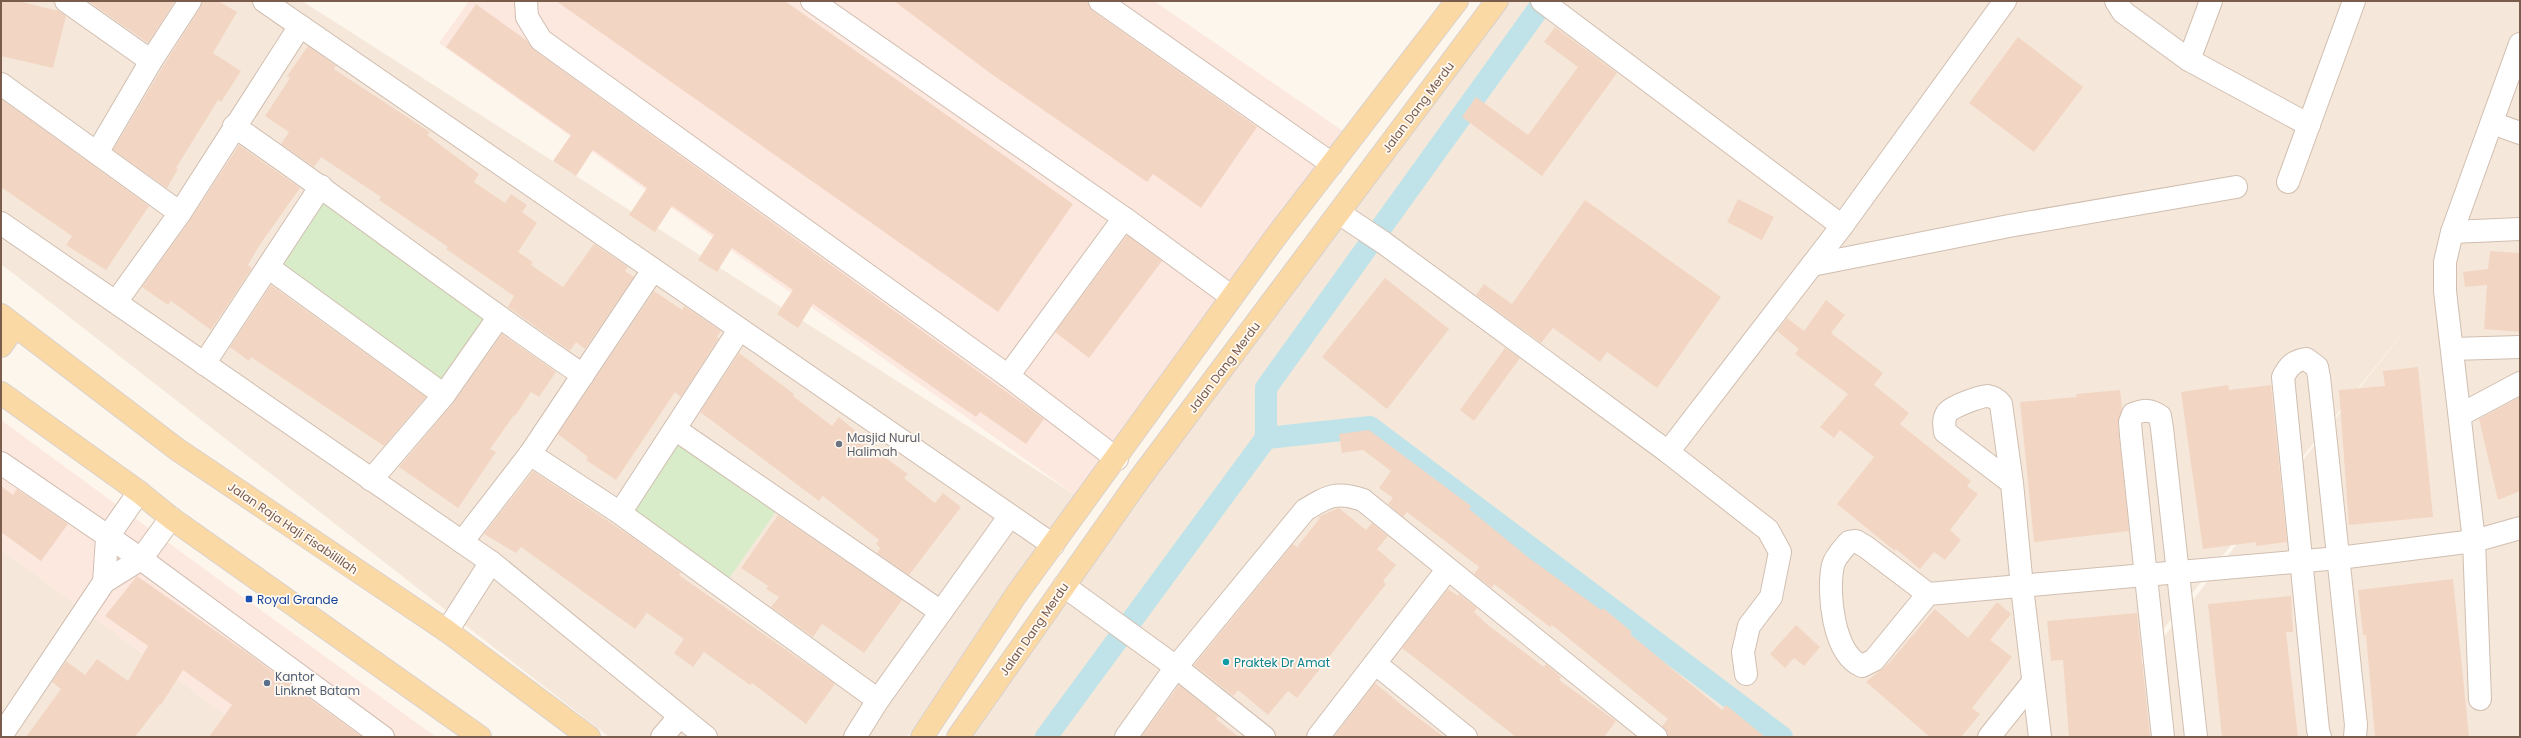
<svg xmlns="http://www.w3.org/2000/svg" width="2521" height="738" font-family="Poppins,sans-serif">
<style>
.residential{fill:#f5e8da}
.commercial{fill:#fde8e0}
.green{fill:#d8ecc9}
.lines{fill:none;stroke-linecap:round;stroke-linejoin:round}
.canal{stroke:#bfe3e8;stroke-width:22}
.building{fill:#f3d5c3}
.minor-casing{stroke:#d1beb0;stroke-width:24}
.major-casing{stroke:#dad1cd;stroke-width:24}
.minor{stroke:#fff;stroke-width:22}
.major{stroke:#fbd9a5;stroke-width:22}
.worship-dot{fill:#6b7280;stroke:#fffaf3;stroke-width:1.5}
.transit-dot{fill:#1a4fb4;stroke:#fffaf3;stroke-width:1.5}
.culture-dot{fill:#0f9aa8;stroke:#fffaf3;stroke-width:1.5}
.service-dot{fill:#5c6f8a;stroke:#fffaf3;stroke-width:1.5}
.labels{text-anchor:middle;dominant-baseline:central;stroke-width:3.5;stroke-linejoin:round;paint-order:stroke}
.street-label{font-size:12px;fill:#7a5c4d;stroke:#fffaf3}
.worship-label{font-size:12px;fill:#5b616d;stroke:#fffaf3;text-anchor:start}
.transit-label{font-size:12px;fill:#164399;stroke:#fffaf3;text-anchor:start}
.culture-label{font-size:12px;fill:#0d838f;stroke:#fffaf3;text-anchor:start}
.service-label{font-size:12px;fill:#4e5e75;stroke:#fffaf3;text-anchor:start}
</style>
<rect width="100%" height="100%" fill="#fdf6ec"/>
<g class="residential">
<path d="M1,1H302L1077,496L907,737H609L1,264Z"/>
<path d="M1504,1H2520V29L2452,232L2520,45V737H2085L2410,324L2076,737H948Z"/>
<path d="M1,549L256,737H1Z"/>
</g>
<g class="commercial">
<path d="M469,1H1154L1356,140L1077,496L439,43Z"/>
<path d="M1,420L218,579L436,737H256L1,549Z"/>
</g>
<g class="green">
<path d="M321,186L498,318L449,389L268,267Z"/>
<path d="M675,429L782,503L723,587L620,513Z"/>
</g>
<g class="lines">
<g class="canal">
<path d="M1266,438L1370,427L1782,737"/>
<path d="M1046,737L1266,438V388L1544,1"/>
</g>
</g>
<g class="building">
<path d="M1,1H18L59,11L66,16L53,68L1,56Z"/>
<path d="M88,1H175L148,43Z"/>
<path d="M202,1H218L237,12L213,53L241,71L221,102L218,100L176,168L178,169L167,188L113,150L162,68L200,8Z"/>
<path d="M556,1H785L1073,204L998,312Z"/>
<path d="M894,1H1088L1093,11L1257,127L1201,208L1153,174L1147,182L990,73Z"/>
<path d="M476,4L526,40L534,50L1044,419L1026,444L980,412L976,417L813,304L798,328L777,314L793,290L732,248L717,272L698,260L714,235L672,206L655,232L629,215L647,188L593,150L576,176L553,161L571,135L446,47Z"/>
<path d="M1555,27L1617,73L1542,176L1462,117L1476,97L1528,135L1578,67L1544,42Z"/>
<path d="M2018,37L2083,87L2034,152L1969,103Z"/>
<path d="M308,46L336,66L334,69L430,132L427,135L479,174L474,182L505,203L511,194L527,205L522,212L537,223L518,252L533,262L531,265L563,287L594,244L628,267L625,271L634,277L585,349L576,342L570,351L508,307L514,296L446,249L448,247L379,200L381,197L321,157L314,167L281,144L289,132L265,116L290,78L287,76Z"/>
<path d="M1,99L149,206L106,270L66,245L72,236L1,187Z"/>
<path d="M239,145L300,188L259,246L248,265L252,268L211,330L171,301L168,305L142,287L190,220Z"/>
<path d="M1738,199L1774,217L1762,240L1727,222Z"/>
<path d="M1585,200L1721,297L1657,388L1607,352L1600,362L1553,328L1541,343L1476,295L1484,284L1512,304Z"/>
<path d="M1127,235L1162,261L1089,358L1055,332Z"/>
<path d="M2490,251L2520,253V332L2484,329L2487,285L2465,287L2463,272L2488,269Z"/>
<path d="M1385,278L1449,329L1387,409L1322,357Z"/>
<path d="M271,285L426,397L384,446L251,357L249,361L230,347Z"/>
<path d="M654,291L682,310L684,306L721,331L717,337L719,338L681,397L675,392L616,480L586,460L588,457L558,434Z"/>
<path d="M1826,300L1845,315L1831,333L1883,373L1874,385L1909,413L1900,424L1971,481L1967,486L1978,494L1950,530L1961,540L1945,560L1934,552L1920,569L1896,549L1895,551L1837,504L1874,457L1840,430L1834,438L1820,427L1848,394L1795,354L1799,349L1777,331L1787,318L1804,331Z"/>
<path d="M502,334L556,372L539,397L531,392L515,416L514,415L490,449L496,452L458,508L399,467L454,402Z"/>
<path d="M1505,348L1520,358L1474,421L1460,410Z"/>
<path d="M739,353L794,394L793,396L832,426L839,417L864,438L862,441L908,474L904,478L935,503L943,493L961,507L909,575L877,553L880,548L876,544L879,540L823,496L819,501L700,412Z"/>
<path d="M2418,367L2433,517L2349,525L2339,390L2385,386L2383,371Z"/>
<path d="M2228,385L2229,390L2271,385L2287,542L2256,546V542L2203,549L2181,392Z"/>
<path d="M2120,390L2122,409L2118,423L2129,531L2034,542L2020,402L2077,397L2076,394Z"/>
<path d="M2520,397V491L2498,500L2479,419Z"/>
<path d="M1369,430L1471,506L1469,509L1529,558L1601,610L1603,608L1632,632L1630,634L1722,710L1726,705L1765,737H1668L1662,726L1668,719L1552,625L1550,627L1494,584L1492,588L1474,574L1479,567L1407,512L1403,517L1388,504L1393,498L1379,488L1391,471L1363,450L1342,453L1339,434Z"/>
<path d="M533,471L632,537L681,573L679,575L835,684L806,724L752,683L750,685L704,652L693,667L674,653L684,639L647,613L635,629L521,547L516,553L484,534Z"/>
<path d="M1,486L13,495L17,489L68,524L41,561L1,532Z"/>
<path d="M1339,508L1366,530L1372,523L1388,536L1377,549L1396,565L1383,581L1386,584L1297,698L1288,691L1268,715L1238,690L1233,696L1194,665L1293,544L1297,547L1320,518L1318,517Z"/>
<path d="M778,515L902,600L864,653L822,624L813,637L771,607L779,597L766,589L768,586L741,568Z"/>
<path d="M137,576L250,655L362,737H209L232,705L183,670L161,705L160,704L135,737H26L61,689L52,682L66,661L85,675L97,659L128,681L148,646L105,616Z"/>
<path d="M2453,579L2469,737H2375L2366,635H2363L2358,590Z"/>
<path d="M1448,589L1458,596L1459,594L1477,608L1474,612L1489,626L1544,667L1546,664L1561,677L1559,680L1616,721L1604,737H1516L1402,648Z"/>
<path d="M2291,596L2293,632H2286L2298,737H2222L2208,604Z"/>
<path d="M1997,602L2011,614L1990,640L2012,657L1972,708L1980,714L1961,737H1930L1866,682L1889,663L1935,609L1968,638Z"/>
<path d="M2137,613L2150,737H2069L2063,660L2051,661L2047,621Z"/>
<path d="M1796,625L1820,647L1804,666L1794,658L1785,668L1770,654Z"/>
<path d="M1375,683L1404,707L1444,737H1334Z"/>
<path d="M1179,685L1218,716L1216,719L1239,737H1141Z"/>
</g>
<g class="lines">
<g class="minor-casing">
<g id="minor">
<path d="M66,1L151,61"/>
<path d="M264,1L1053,545"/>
<path d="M526,1L527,17L541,40L1008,376L1117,459"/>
<path d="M812,1L1124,218L1232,297"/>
<path d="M1100,1L1332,164"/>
<path d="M1542,1L1842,226"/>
<path d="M2116,1L2123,12L2189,60L2309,125"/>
<path d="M2189,60L2211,1"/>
<path d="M1,84L180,213"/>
<path d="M2492,123L2520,133"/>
<path d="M234,126C352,207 464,295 583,375"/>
<path d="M97,153L151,61L190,1"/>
<path d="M2288,182L2354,1"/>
<path d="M1339,213L1384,243L1668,452L1768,530L1780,552L1771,597L1749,626L1743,652L1746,674"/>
<path d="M1,223L491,562L706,737"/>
<path d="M2452,232L2520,229"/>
<path d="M1812,265L2009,226L2236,187"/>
<path d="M268,267L444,395"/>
<path d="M116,302L180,213L300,26"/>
<path d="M2452,349L2520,347"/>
<path d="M204,364L321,186"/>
<path d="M1008,376L1124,218"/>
<path d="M2460,415L2520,383"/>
<path d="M675,429L941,612"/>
<path d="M1668,452L1842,226L2005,1"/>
<path d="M530,454L620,513L878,700"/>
<path d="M1,463L141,559L383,737"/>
<path d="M371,480L444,395L498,318"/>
<path d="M2012,483L1945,432C1944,425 1943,419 1947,413C1950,407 1981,396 1988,396C1994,397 1997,399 2001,404L2012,483L2022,587L2040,737"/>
<path d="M620,513L739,330"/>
<path d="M462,542L530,454L653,270"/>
<path d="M104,582L107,538L139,492"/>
<path d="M1064,586L1176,667L1264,737"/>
<path d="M1928,594L1874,660L1862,666C1833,654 1827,592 1833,565C1835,557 1844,548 1849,542L1856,541L1866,547L1928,594L2339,558L2474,541L2520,528"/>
<path d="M447,631L491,562"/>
<path d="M1376,664L1466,737"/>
<path d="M2480,699L2474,541L2445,291V262L2452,232L2520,44"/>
<path d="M1,736L104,582L141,559L171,518"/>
<path d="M662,737L679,717"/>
<path d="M855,737L878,700L1009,517"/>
<path d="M1126,737L1176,667L1305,510C1328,496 1336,491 1363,500L1656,737"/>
<path d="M1318,737L1447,570"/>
<path d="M1989,737L2033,682"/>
<path d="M2163,737L2131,435L2130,422L2133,414C2144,410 2150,409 2160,416L2162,428L2196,737"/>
<path d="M2320,737L2318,730L2283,377C2289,366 2293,361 2306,359L2317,367L2319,377L2356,725L2355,737"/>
</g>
</g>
<g class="major-casing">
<g id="major">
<path d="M1,315L178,450L447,631L589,737"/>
<path d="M1,346L15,326"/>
<path d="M1,393L139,492L171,518L480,737"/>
<path d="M922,737L1016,595L1274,239L1457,1"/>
<path d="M958,737L1141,477L1497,1"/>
</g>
</g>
<use href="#minor" class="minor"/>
<use href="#major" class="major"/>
</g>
<circle class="worship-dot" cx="839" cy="444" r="4"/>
<rect class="transit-dot" x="245" y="595" width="8" height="8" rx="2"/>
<circle class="culture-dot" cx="1226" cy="662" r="4"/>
<circle class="service-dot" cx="267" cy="683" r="4"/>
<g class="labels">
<g class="street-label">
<text transform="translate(1418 107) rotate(-53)">Jalan Dang Merdu</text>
<text transform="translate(1224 367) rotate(-53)">Jalan Dang Merdu</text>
<text transform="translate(293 528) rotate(34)">Jalan Raja Haji Fisabilillah</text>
<text transform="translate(1034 629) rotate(-55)">Jalan Dang Merdu</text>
</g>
<g class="worship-label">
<text x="847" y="437">Masjid Nurul<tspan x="847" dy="14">Halimah</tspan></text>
</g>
<g class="transit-label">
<text x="257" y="599">Royal Grande</text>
</g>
<g class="culture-label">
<text x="1234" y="662">Praktek Dr Amat</text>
</g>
<g class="service-label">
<text x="275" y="676">Kantor<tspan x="275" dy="14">Linknet Batam</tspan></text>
</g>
</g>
<rect width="2521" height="738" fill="none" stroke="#7a5c4d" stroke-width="4"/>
</svg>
